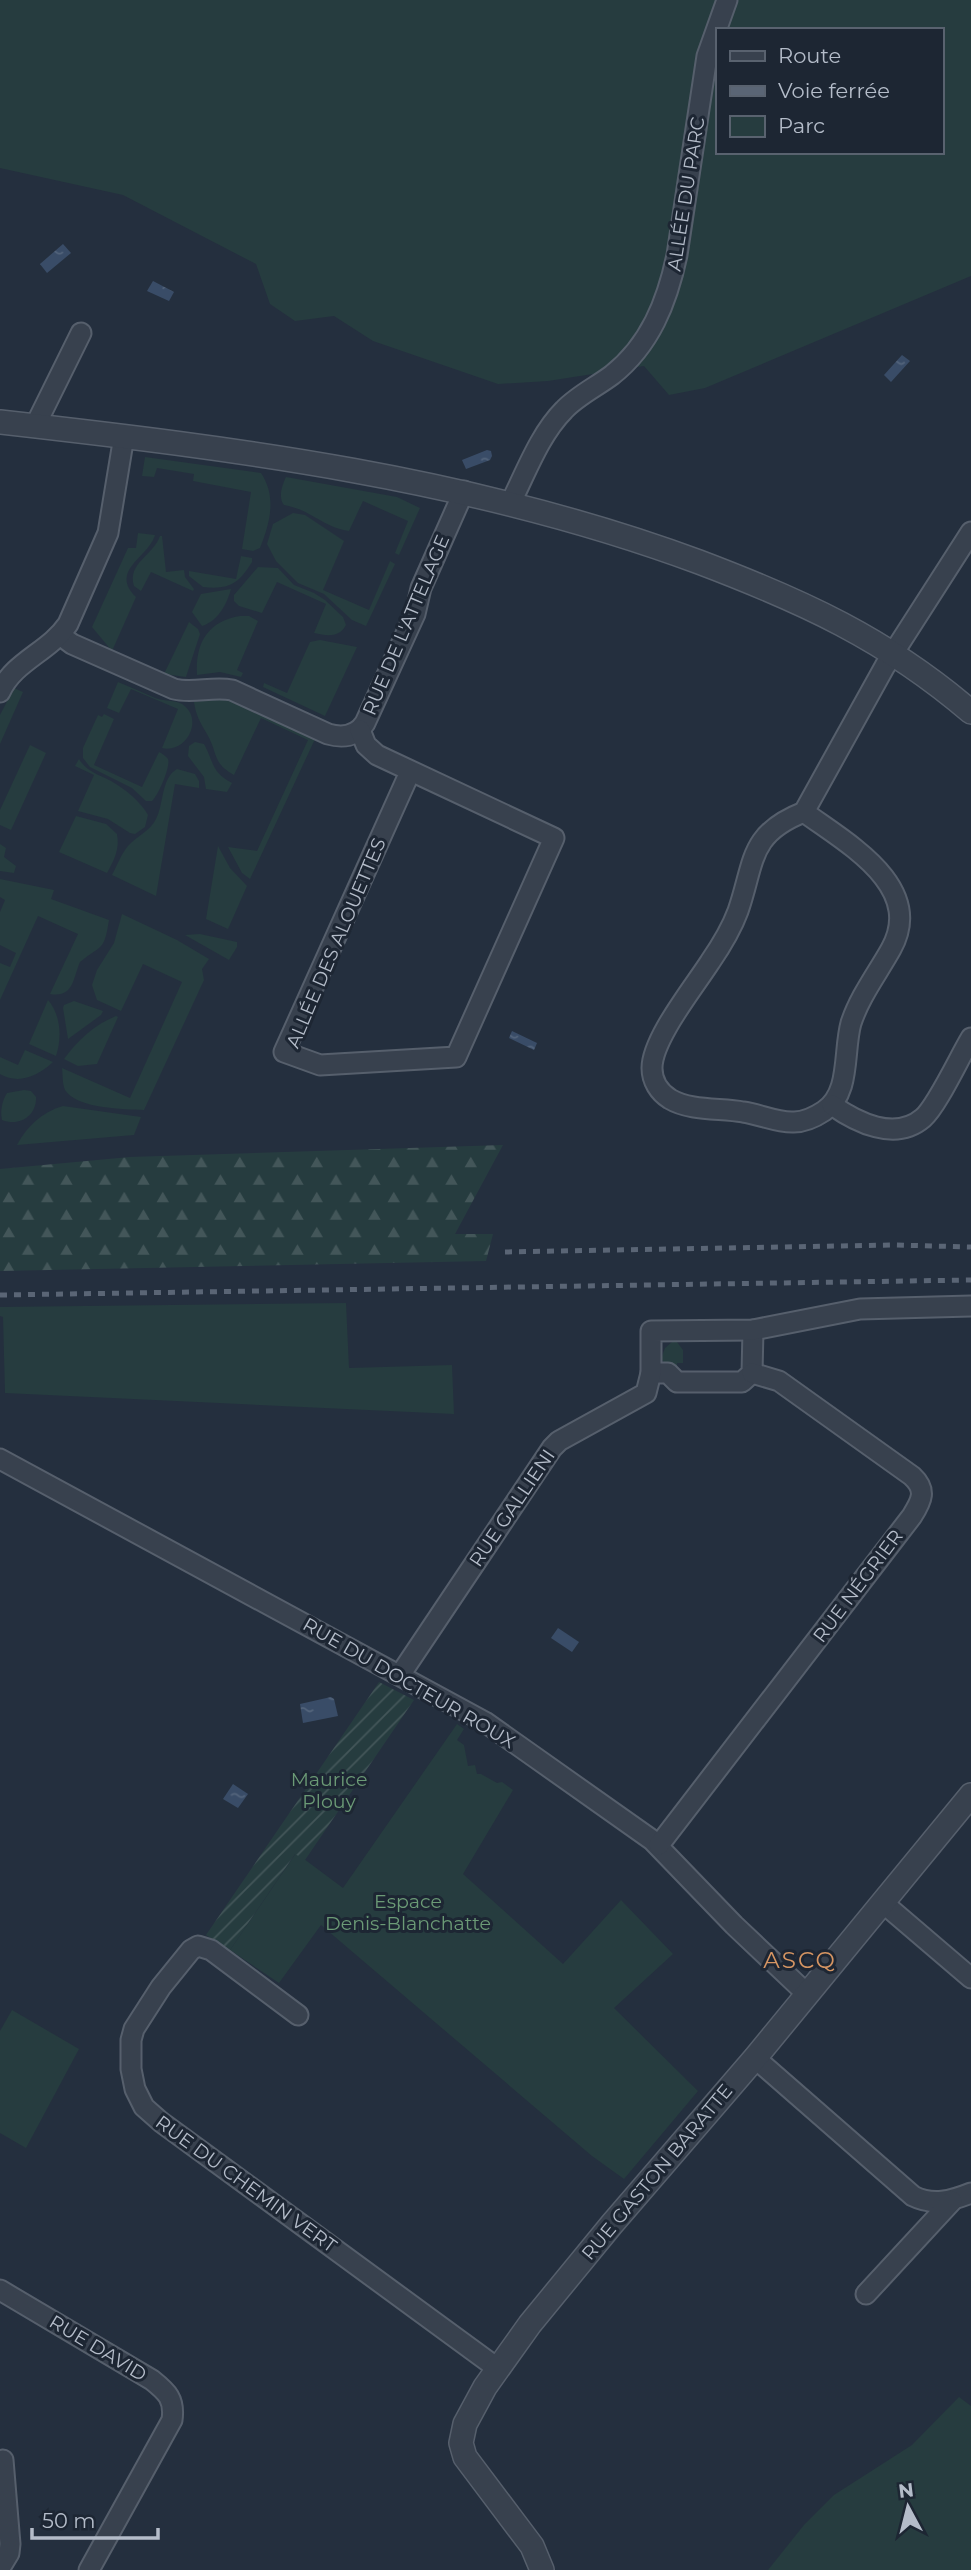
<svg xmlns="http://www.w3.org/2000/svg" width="971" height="2570" font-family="Montserrat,sans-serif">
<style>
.green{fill:#263c3f;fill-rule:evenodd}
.forest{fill:url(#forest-firs)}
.garden{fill:url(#garden-furrows)}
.water{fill:url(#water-ripples)}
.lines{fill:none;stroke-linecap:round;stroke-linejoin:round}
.minor-casing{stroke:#565f6c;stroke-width:23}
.tertiary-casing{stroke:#565f6c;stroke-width:26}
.minor{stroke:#38414e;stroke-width:19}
.tertiary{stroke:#38414e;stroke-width:23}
.rail{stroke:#5a6575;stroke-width:5;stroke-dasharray:7 7;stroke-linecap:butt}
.labels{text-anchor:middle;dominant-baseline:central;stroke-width:6;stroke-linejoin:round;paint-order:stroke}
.street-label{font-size:19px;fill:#b4bcc9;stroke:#1d2633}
.park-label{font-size:19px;fill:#6b9a76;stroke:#1d2633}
.quarter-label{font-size:23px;letter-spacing:2px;fill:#d59563;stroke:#1d2633}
</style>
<defs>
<pattern id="forest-firs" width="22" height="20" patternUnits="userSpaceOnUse" patternTransform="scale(1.75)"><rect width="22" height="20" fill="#263c3f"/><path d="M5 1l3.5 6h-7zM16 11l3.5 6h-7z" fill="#435659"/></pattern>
<pattern id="garden-furrows" width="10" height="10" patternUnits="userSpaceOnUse" patternTransform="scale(1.75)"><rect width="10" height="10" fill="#263c3f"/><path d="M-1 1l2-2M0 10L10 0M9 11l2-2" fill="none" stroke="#435659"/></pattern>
<pattern id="water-ripples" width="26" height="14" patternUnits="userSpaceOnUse" patternTransform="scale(1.75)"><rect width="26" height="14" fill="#394c67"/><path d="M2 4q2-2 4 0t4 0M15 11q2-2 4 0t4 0" fill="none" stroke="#53647b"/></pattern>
</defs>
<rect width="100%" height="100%" fill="#242f3e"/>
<g class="green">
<path d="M0,0H971V276L705,388L669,395L644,366L548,381L498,384L373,341L334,316L295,321L270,304L256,264L123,195L0,168ZM717,30H941V152H717Z"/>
<path d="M145,457L261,473C277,497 270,523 260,548L253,551L242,549L251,492L193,481L194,474L157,468L154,477L142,476Z"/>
<path d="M286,477L397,497L420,508L399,555L395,553L408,521L363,501L349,531C322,527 312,510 284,505C278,498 282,485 286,477Z"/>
<path d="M293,513L305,515L344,541L323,590L369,610L390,561L395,564L366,626L352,620L324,594L298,583L276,561L267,544L273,524Z"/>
<path d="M138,533L155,535C149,557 109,570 136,597L112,651L92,627L128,548H136Z"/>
<path d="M160,536H162L166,572L184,570L185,577L194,589L193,591L151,572L141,591L134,586C127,563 153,556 160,536Z"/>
<path d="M241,556L252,558V562C239,583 230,590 203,587L189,576V571L236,579Z"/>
<path d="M258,567L278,568L294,585L314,593L325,600L343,617L346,625C339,638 327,636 314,633L326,604L277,582L262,613L239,606L234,601V595Z"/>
<path d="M231,589C227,604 218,621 202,626L192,612L201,594Z"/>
<path d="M240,616H249L258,621L237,670L243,673L241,677L220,672L197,675C195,643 208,621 240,616Z"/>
<path d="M189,622L198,629L200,634L186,677L164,674Z"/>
<path d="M320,640L357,647L325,716L263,687L264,683L287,693L310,642Z"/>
<path d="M118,682C131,687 143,693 155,698C163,701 175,700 182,704C205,719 186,754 162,748L178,709L131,689L119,713L107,708Z"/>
<path d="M14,688L23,692L0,744V715Z"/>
<path d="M211,700H227L315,739L250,879L242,873L228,847L257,851L308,740L261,718L234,775C212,763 218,753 207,734C200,722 196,716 194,702Z"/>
<path d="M104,714L114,719L94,765L142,787L159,752C161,753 166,756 168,759C171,766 158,796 152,801H146L132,788L90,767L83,758V748L98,715L102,717Z"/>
<path d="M195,742L204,744C214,762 211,772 232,783L227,792L206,789L204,777L188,756L189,746Z"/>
<path d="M30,745L46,753L11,830L0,825V810Z"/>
<path d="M79,759C87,772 98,774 111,781C125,789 140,801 148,815L145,827L135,834L130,833L108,819L78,811L94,775L75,766Z"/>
<path d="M177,769L195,774L199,781V788L175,784L156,896L112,875C117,866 121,854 128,846C137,836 150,831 156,819C164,804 161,778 177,769Z"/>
<path d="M76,816L106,824L117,834C120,849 114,860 107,873L59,852Z"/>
<path d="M0,844L6,848L4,857L16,866L14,873L0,871Z"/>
<path d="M218,846L230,868L247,886L228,929L206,919Z"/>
<path d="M0,879L54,890L51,899L109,920C104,952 102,944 80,962C73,978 74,998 50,994L78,934L38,916L0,1000V963L10,967L16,953L0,945V912L5,900L0,897Z"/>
<path d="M122,914L177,940L209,959L202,969L204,980L144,1110C124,1109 77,1109 65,1090C62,1083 63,1075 62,1068L130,1098L182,982L143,964L121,1011L97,1000L92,985L97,970L114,943Z"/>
<path d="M200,934L237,942V947L229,960L185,935Z"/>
<path d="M48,1000C61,1015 62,1038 56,1056L29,1044Z"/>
<path d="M74,1001L103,1011L101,1015L68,1039L63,1008L64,1005Z"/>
<path d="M116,1016L118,1017L97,1064L78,1066L64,1059C78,1040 94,1025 116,1016Z"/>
<path d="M25,1050L53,1062C38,1076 19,1085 0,1074V1057L18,1065Z"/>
<path d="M24,1090L31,1091L36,1097C37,1115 20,1127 2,1120C0,1111 2,1101 7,1093Z"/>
<path d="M63,1106L141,1117L134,1135L17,1145C27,1126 42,1112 63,1106Z"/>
<path d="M346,1303L349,1368L452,1365L454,1414L5,1393L3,1317L0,1316V1307Z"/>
<path d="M672,1342H677L683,1350V1363H677V1376L661,1359L665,1348Z"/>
<path d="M457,1724L464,1729L457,1740L464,1745L468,1766L475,1765L477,1774H481L497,1783L502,1782L513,1790L463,1874L563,1964L621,1900L673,1954L614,2008L698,2091L624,2179L592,2156L321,1925L279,1983L230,1950L296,1853L343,1888Z"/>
<path d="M12,2010L79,2049L26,2148L0,2133V2031Z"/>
<path d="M959,2397L971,2406V2570H768L804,2525L834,2495L912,2445Z"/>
</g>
<path class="forest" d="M503,1145L455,1234H493L486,1261L0,1271V1169L130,1157Z"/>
<path class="garden" d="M379,1682L414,1700L305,1860L295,1854L230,1950L206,1935Z"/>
<g class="water">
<path d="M63,244L71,253L47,273L40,264Z"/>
<path d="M153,281L174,292L169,301L147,291Z"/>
<path d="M902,355L910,361L891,382L884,375Z"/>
<path d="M487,450L491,451L492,456L490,460L466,469L462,460Z"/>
<path d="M512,1031L537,1043L534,1050L509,1038Z"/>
<path d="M558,1628L579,1642L572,1652L551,1638Z"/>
<path d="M331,1697L334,1699L338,1716L303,1723L300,1704Z"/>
<path d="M233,1784L248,1794L238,1808L223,1799Z"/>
</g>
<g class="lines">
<g class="minor-casing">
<g id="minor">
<path d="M35,426L81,333"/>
<path d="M511,502C526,472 540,434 564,410C577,396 596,387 612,375C650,345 667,302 677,255L707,56L727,0"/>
<path d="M60,635L72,644L174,689C193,694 212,686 232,690L328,734C342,738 356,737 365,723L415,614L421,588L464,491"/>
<path d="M0,692C14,661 49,652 68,624L108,533L124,436"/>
<path d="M360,730L366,745L377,755L554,838L456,1057L320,1065L284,1052L410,772"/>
<path d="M804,812C846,843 926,886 891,949C877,974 860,996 851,1023C843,1052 851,1093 824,1111C815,1117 805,1122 794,1122C777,1123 759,1114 743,1112C720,1108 690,1111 670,1099C659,1092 652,1081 652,1068C652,1039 694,987 710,962C721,946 731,930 738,911C755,862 748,834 804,812L885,666L971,532"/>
<path d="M832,1105C856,1122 895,1142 923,1118C937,1106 960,1056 971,1038"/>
<path d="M651,1373H668L677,1382H742L752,1373L753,1330"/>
<path d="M0,1459L485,1722L652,1840L734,1925L807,1994"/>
<path d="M400,1675L552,1448L559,1441L646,1393L651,1373V1331L753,1330L860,1309L971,1306"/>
<path d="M659,1845L912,1516C922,1500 927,1490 912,1476L779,1381L752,1373"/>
<path d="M882,1902L971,1978"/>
<path d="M298,2015L211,1950L198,1946L191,1950L161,1987L134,2029L131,2040V2069L135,2089L144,2107L161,2122L497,2368"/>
<path d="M755,2058L913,2196C933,2206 951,2201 971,2193"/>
<path d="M0,2290L152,2380C167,2392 175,2399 172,2420L89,2570"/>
<path d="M866,2294L952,2201"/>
<path d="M0,2568L9,2553L10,2544L3,2460"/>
</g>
</g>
<g class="tertiary-casing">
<g id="tertiary">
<path d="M0,422C239,449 472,478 699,562C802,601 886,639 971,712"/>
<path d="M542,2570L532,2546L465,2457L461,2443L465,2424L485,2387L530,2324L612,2224L755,2058L971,1795"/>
</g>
</g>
<use href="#minor" class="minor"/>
<use href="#tertiary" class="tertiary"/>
<g class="rail">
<path d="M505,1252L894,1245L971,1247"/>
<path d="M0,1295L971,1280"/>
</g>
</g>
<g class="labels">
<g class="street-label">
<text transform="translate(686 194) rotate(-81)">ALLÉE DU PARC</text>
<text transform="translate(406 625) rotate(-67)">RUE DE L'ATTELAGE</text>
<text transform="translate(336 943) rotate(-67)">ALLÉE DES ALOUETTES</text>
<text transform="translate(512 1508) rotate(-56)">RUE GALLIENI</text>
<text transform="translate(858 1586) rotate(-53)">RUE NÉGRIER</text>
<text transform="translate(409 1683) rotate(30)">RUE DU DOCTEUR ROUX</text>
<text transform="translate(657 2172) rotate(-50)">RUE GASTON BARATTE</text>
<text transform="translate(246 2184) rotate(36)">RUE DU CHEMIN VERT</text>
<text transform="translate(98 2348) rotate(31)">RUE DAVID</text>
</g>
<g class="park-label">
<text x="329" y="1779">Maurice<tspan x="329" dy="22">Plouy</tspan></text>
<text x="408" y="1901">Espace<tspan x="408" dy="22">Denis-Blanchatte</tspan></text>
</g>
<g class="quarter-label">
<text x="800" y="1960">ASCQ</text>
</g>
</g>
<rect x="716" y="28" width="228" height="126" fill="#1d2633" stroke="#59626f" stroke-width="2"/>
<rect x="730" y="51" width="35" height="10" fill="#38414e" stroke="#59626f" stroke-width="2"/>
<text x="778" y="63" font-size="21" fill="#b4bcc9">Route</text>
<rect x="730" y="86" width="35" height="10" fill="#5a6575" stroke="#59626f" stroke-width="2"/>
<text x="778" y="98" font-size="21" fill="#b4bcc9">Voie ferrée</text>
<rect x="730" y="116" width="35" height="21" fill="#263c3f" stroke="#59626f" stroke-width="2"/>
<text x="778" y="133" font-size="21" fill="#b4bcc9">Parc</text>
<g transform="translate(908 2507) rotate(353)" stroke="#1d2633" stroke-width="5" paint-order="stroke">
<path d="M0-5L12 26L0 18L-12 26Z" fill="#b4bcc9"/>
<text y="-10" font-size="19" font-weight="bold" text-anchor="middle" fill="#b4bcc9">N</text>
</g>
<path d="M32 2528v10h126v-10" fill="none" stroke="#b4bcc9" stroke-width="3.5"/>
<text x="42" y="2528" font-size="21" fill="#b4bcc9" stroke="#1d2633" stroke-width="5" paint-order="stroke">50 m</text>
</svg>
